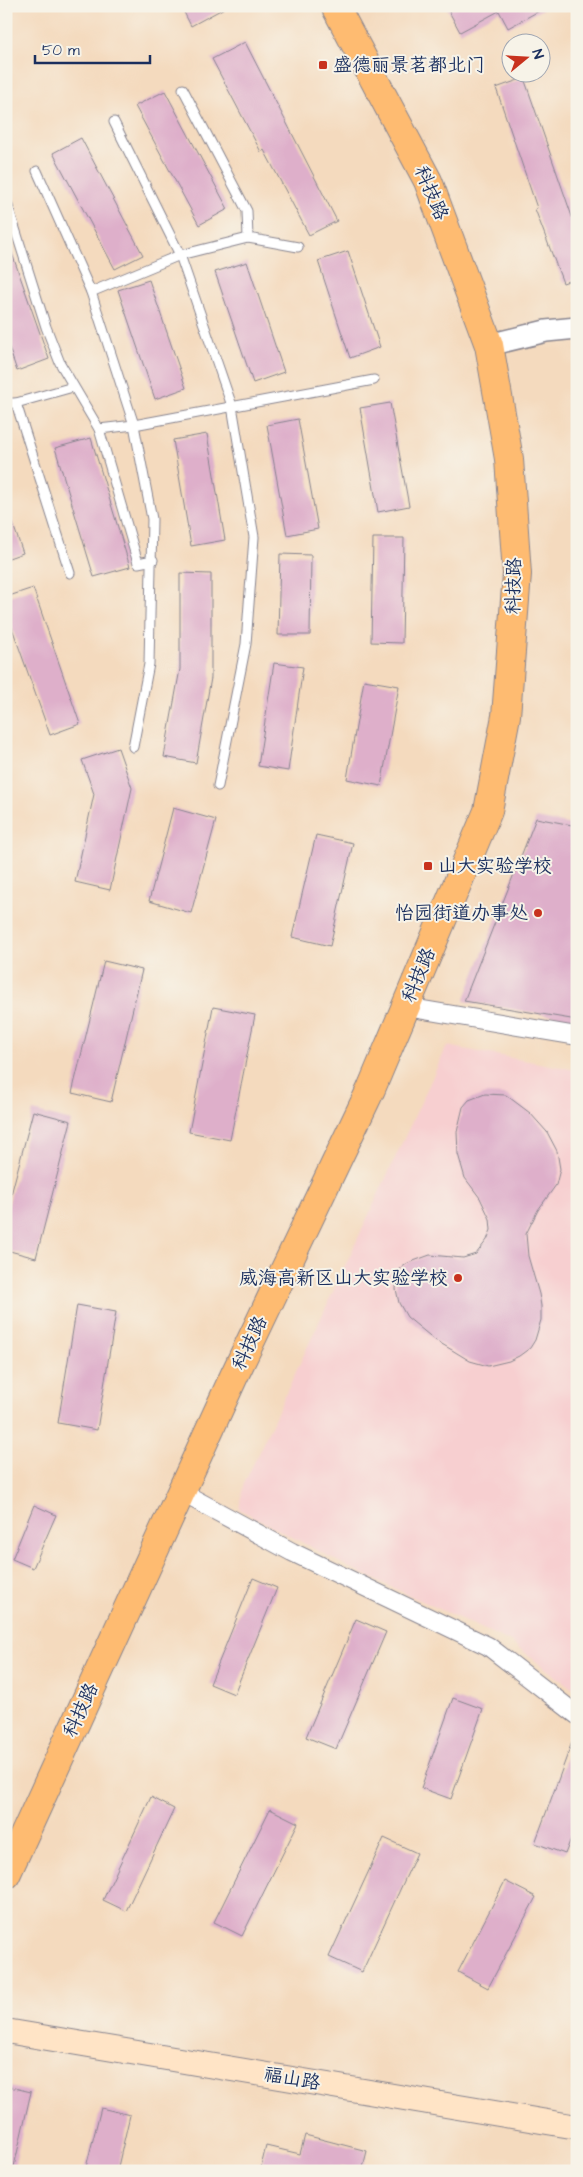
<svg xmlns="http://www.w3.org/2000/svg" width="583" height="2177" font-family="'Architects Daughter','LXGW WenKai TC',sans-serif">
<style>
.built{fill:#f7cfd0}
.building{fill:#deafca}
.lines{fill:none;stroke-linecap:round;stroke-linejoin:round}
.service-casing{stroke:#88848e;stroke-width:11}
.minor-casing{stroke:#88848e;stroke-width:20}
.tertiary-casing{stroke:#88848e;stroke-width:24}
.secondary-casing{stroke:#88848e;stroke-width:26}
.primary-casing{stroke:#88848e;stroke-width:30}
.service{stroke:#fff;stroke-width:9}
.minor{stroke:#fff;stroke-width:18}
.tertiary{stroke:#fff;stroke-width:21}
.secondary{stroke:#ffe4c6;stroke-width:24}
.primary{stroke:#febb71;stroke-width:28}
.poi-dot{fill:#c8321e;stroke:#f7f3e8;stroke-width:2}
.labels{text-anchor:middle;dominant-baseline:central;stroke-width:4;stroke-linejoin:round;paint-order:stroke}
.poi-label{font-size:19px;fill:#1b2f5e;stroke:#f7f3e8;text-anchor:start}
.street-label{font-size:19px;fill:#1b2f5e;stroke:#f7f3e8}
</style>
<rect width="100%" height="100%" fill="#f7f3e8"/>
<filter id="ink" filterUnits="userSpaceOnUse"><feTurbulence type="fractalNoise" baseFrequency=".02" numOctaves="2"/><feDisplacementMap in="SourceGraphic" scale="10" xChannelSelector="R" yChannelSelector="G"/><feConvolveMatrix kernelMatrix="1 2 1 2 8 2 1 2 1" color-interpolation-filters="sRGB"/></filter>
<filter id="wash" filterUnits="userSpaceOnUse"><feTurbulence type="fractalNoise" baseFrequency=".0096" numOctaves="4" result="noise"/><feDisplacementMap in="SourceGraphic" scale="20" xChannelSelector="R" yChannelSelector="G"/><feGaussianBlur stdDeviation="1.12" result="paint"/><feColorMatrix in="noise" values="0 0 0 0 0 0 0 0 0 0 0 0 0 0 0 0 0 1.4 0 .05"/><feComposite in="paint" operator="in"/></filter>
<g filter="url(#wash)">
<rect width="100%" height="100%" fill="#f4dabe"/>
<path class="built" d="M447,1046L577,1070V1692L509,1641L352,1569L239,1509L243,1486Z"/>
<g id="blocks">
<g class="building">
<path d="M181,6H228L191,26Z"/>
<path d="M446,6H548L508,28L499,11L460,32Z"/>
<path d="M245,42L337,221L309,235L264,150L261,152L212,59Z"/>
<path d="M524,78L577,231V278L563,283L535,209L537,208L496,88Z"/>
<path d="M165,91L228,209L199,225L135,106Z"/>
<path d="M81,138L143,255L115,269L53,153Z"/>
<path d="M6,242H8L49,359L17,371L6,339Z"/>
<path d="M348,251L380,347L350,358L318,261Z"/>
<path d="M247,262L284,372L253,383L215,272Z"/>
<path d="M149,280L186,388L155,399L118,290Z"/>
<path d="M390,403L409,506L378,512L360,408Z"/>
<path d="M298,419L318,529L287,535L267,425Z"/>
<path d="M207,434L225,540L191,546L173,440Z"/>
<path d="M91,438L130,567L94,577L55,448Z"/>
<path d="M6,510H8L23,553L6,559Z"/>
<path d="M373,538H404L402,643L371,642Z"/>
<path d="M280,554L311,555L310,635H278Z"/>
<path d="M180,573L211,574V678L196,763L164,757L180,669Z"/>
<path d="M33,588L80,724L50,735L6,611V597Z"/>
<path d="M274,663L303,667L288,771L258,766Z"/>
<path d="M364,680L399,686L381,786L347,779Z"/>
<path d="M118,748L132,788L110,890L75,882L94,794L82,760Z"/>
<path d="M173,808L216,820L191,913L149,901Z"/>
<path d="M536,818L577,826V1020L464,1001Z"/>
<path d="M316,835L353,843L330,946L292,937Z"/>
<path d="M104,961L142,970L111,1102L72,1093Z"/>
<path d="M213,1007L255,1015L230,1140L189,1132Z"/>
<path d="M485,1094L506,1095L530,1113L547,1132L557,1151L560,1169L556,1185L538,1210L526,1234L528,1256L539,1294L541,1306V1320L535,1340L530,1348L519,1356L509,1361L488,1366L470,1361L452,1350L435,1340L407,1317L399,1303L396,1289L397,1275L401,1268L408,1263L430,1255L463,1258L476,1254L487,1240L491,1230L490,1219L480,1198L465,1178L458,1154L457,1132L463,1107L469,1100Z"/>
<path d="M33,1111L71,1121L36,1258L6,1250V1214Z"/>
<path d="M77,1305L116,1312L97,1430L58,1423Z"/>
<path d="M34,1505L56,1515L33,1568L12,1559Z"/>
<path d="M253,1578L277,1588L234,1694L210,1684Z"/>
<path d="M356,1619L386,1632L336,1749L306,1737Z"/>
<path d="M453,1698L483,1709L451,1799L421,1788Z"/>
<path d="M575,1734L577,1823L565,1854L535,1843Z"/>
<path d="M151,1797L174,1809L126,1911L103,1900Z"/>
<path d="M270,1809L298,1823L242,1936L214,1922Z"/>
<path d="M384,1838L417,1853L362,1972L329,1957Z"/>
<path d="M505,1881L536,1897L488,1988L458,1972Z"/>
<path d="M6,2086L31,2092L13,2171H6Z"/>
<path d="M101,2108L130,2115L117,2171H85Z"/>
<path d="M305,2135L367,2151L362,2171L340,2166L339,2171H260L266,2146L300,2154Z"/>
</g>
</g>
</g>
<g filter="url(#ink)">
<use href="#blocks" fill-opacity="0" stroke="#88848e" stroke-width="1"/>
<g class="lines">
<g class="service-casing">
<g id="service">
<path d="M183,89L247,211L248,238"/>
<path d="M114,122L180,255L232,406L254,537L246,644L218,786"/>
<path d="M37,171L91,292L134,425L152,519L149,664L133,747"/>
<path d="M6,200L46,327L60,363L99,429L138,563L153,560"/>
<path d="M91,292L180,255L248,238L298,247"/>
<path d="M6,403H16L73,387"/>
<path d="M16,403L70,573"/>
<path d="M99,429L134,425L374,380"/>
</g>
</g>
<g class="minor-casing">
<g id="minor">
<path d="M406,1007L577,1036"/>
<path d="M181,1492L292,1552L488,1646L577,1715"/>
</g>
</g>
<g class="tertiary-casing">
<path id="tertiary" d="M489,345L546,331L577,328"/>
</g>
<g class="secondary-casing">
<path id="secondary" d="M6,2031L577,2127"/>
</g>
<g class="primary-casing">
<path id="primary" d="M6,1875L234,1376L371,1089L488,811L506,716L517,574L509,459L489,345L428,181L335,6"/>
</g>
<use href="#service" class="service"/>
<use href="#minor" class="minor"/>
<use href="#tertiary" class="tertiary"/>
<use href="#secondary" class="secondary"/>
<use href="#primary" class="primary"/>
</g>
</g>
<g class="poi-dot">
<rect x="318" y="60" width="10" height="10" rx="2.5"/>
<rect x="423" y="861" width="10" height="10" rx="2.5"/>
<circle cx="538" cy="913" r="5"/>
<circle cx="458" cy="1278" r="5"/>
</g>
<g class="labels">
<g class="poi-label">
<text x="333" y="65">盛德丽景茗都北门</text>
<text x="438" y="866">山大实验学校</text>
<text x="528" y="913" text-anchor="end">怡园街道办事处</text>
<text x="448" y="1278" text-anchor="end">威海高新区山大实验学校</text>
</g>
<g class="street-label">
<text transform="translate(431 193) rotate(67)">科技路</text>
<text transform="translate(514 586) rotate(-89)">科技路</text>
<text transform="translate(419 975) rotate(-67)">科技路</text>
<text transform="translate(250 1343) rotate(-65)">科技路</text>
<text transform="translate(81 1710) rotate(-65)">科技路</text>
<text transform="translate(292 2079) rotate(10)">福山路</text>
</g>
</g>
<rect width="583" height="2177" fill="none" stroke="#f7f3e8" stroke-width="25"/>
<g transform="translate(526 58) rotate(72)"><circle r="24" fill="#f7f3e8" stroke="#9fa5b1"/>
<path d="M0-4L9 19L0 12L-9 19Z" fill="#c8321e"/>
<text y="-8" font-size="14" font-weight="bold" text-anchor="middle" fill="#1b2f5e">N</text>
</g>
<path d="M35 55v8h115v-8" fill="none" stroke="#1b2f5e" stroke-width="2.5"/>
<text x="42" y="55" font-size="15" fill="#1b2f5e" stroke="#f7f3e8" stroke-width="4" paint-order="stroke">50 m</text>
</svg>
